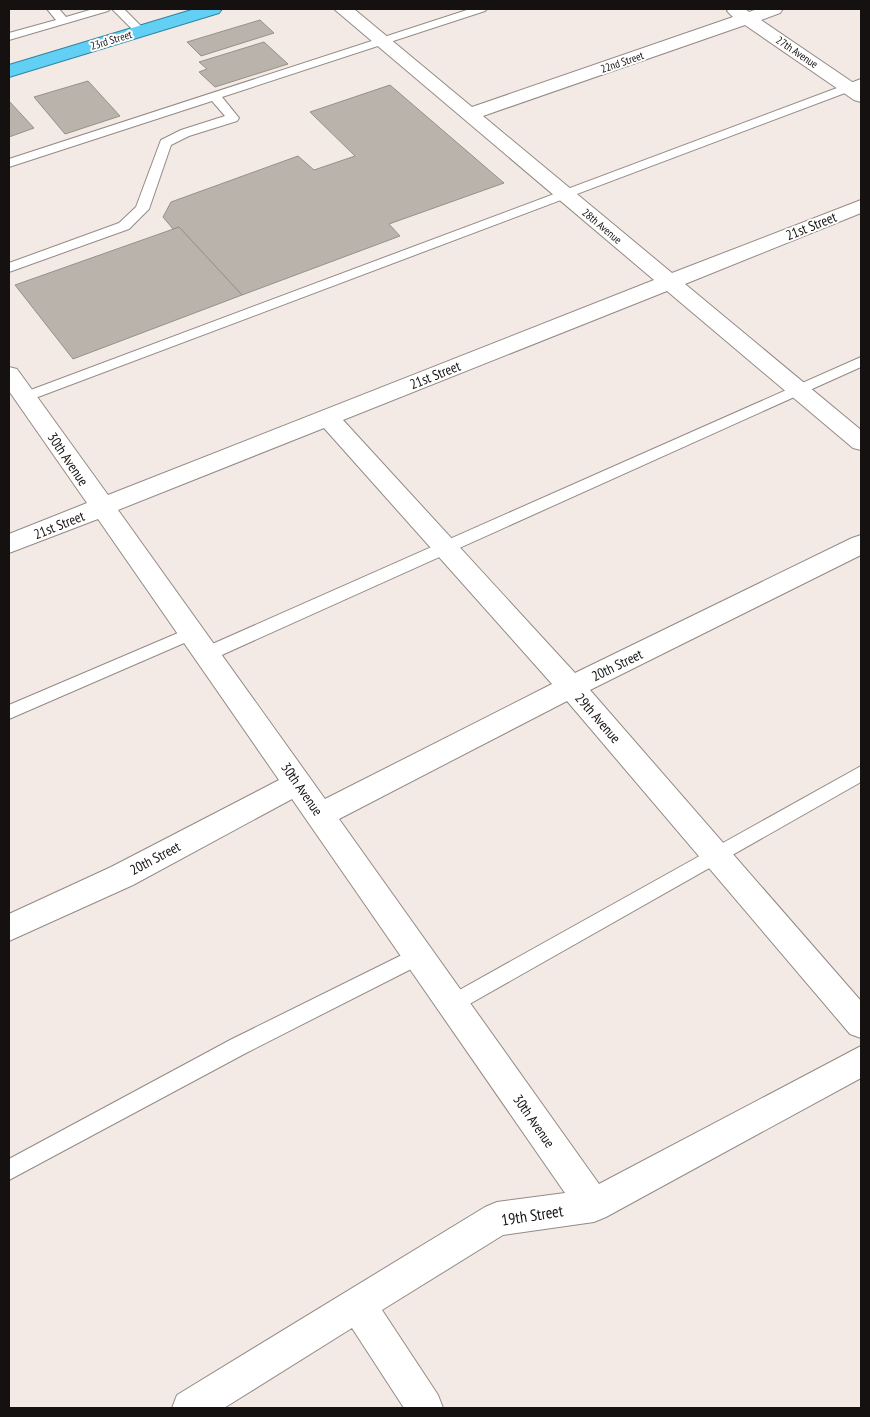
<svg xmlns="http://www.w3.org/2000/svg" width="870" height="1417" font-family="'PT Sans Narrow',sans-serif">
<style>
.building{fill:#b9b3ac;stroke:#969089}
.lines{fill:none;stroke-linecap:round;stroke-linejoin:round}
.service-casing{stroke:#938a86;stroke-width:2}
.minor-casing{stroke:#938a86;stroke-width:2}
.trunk-casing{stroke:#2e85a2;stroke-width:2}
.service{fill:#fff;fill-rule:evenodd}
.minor{fill:#fff;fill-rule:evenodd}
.trunk{fill:#62cff4;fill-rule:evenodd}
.labels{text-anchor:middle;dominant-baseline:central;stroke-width:4;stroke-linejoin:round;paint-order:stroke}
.far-street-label{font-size:11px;fill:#151110;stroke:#fff}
.street-label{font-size:14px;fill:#151110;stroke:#fff}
.near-street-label{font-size:16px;fill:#151110;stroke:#fff}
</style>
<rect width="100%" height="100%" fill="#f4eae5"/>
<g class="building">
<path d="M260,20L274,33L201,56L187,42Z"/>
<path d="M264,42L288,64L215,87L199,72L207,69L199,62Z"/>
<path d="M88,81L120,116L65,134L34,97Z"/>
<path d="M390,85L504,183L389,224L400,236L242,295L179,227L173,229L163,217L171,202L298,156L314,170L355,156L310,112Z"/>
<path d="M9,101L34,128L9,137Z"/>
<path d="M179,227L242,295L73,359L15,285Z"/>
</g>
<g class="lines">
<g class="service-casing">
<g id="service">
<path d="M47,9H59L66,17L93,9H110L108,11L9,40V33L56,20Z"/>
<path d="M112,9H124L146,31L144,33H136Z"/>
<path d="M470,9H487L485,11L222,97L239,118L237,121L189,136L171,145L149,209L129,229L9,272V263L119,223L136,207L161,140L181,130L225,116L212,101L9,167V159Z"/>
<path d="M861,79V87L30,400H20L18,397L20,394Z"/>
<path d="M861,357V367L213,659L207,660L201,659L198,654L201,649Z"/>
<path d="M192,627L198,629L200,633L198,637L9,719V705Z"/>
<path d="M861,766V782L459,1010L452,1013L445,1010L442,1004L445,998Z"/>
<path d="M418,947L425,950L428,956L425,962L246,1053L9,1180V1159L232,1039Z"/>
</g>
</g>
<g class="minor-casing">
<path id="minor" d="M334,9H354L472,107L733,17L727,11L729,9H745L749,12L757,9H783L780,13L761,20L861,88V102L854,100L745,25L483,116L672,273L861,200V213L685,284L861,430V450L853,448L667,291L343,420L575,673L852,538L861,535V555L590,690L861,1001V1038L850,1034L567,701L339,819L599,1184L861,1046V1078L606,1217L594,1222L503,1235L382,1310L438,1395L443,1408H404L352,1328L224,1408H172L177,1395L485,1207L497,1202L565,1193L292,799L133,885L9,941V914L111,867L279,780L98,519L9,553V534L87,503L9,391V367L17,369L108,495L654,280ZM324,428L552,684L325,799L118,510Z"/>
</g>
<g class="trunk-casing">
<path id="trunk" d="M195,9H222L219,13L9,77V65Z"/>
</g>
<use href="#service" class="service"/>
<use href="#minor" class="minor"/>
<use href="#trunk" class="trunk"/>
</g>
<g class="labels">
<g class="far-street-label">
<text transform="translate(111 40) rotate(-17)">23rd Street</text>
<text transform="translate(797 52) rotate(34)">27th Avenue</text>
<text transform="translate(622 62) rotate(-19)">22nd Street</text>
<text transform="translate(602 226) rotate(40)">28th Avenue</text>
</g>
<g class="street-label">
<text transform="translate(811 226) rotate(-22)">21st Street</text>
<text transform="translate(435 375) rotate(-22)">21st Street</text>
<text transform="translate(68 459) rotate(56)">30th Avenue</text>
<text transform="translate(59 525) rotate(-22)">21st Street</text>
<text transform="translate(617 665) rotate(-26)">20th Street</text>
<text transform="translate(598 718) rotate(49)">29th Avenue</text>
<text transform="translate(302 789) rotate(55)">30th Avenue</text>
<text transform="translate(155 858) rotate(-28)">20th Street</text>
<text transform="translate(534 1121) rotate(55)">30th Avenue</text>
</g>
<g class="near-street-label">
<text transform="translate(532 1215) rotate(-9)">19th Street</text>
</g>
</g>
<rect width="870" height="1417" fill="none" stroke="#151110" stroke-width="20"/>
</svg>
